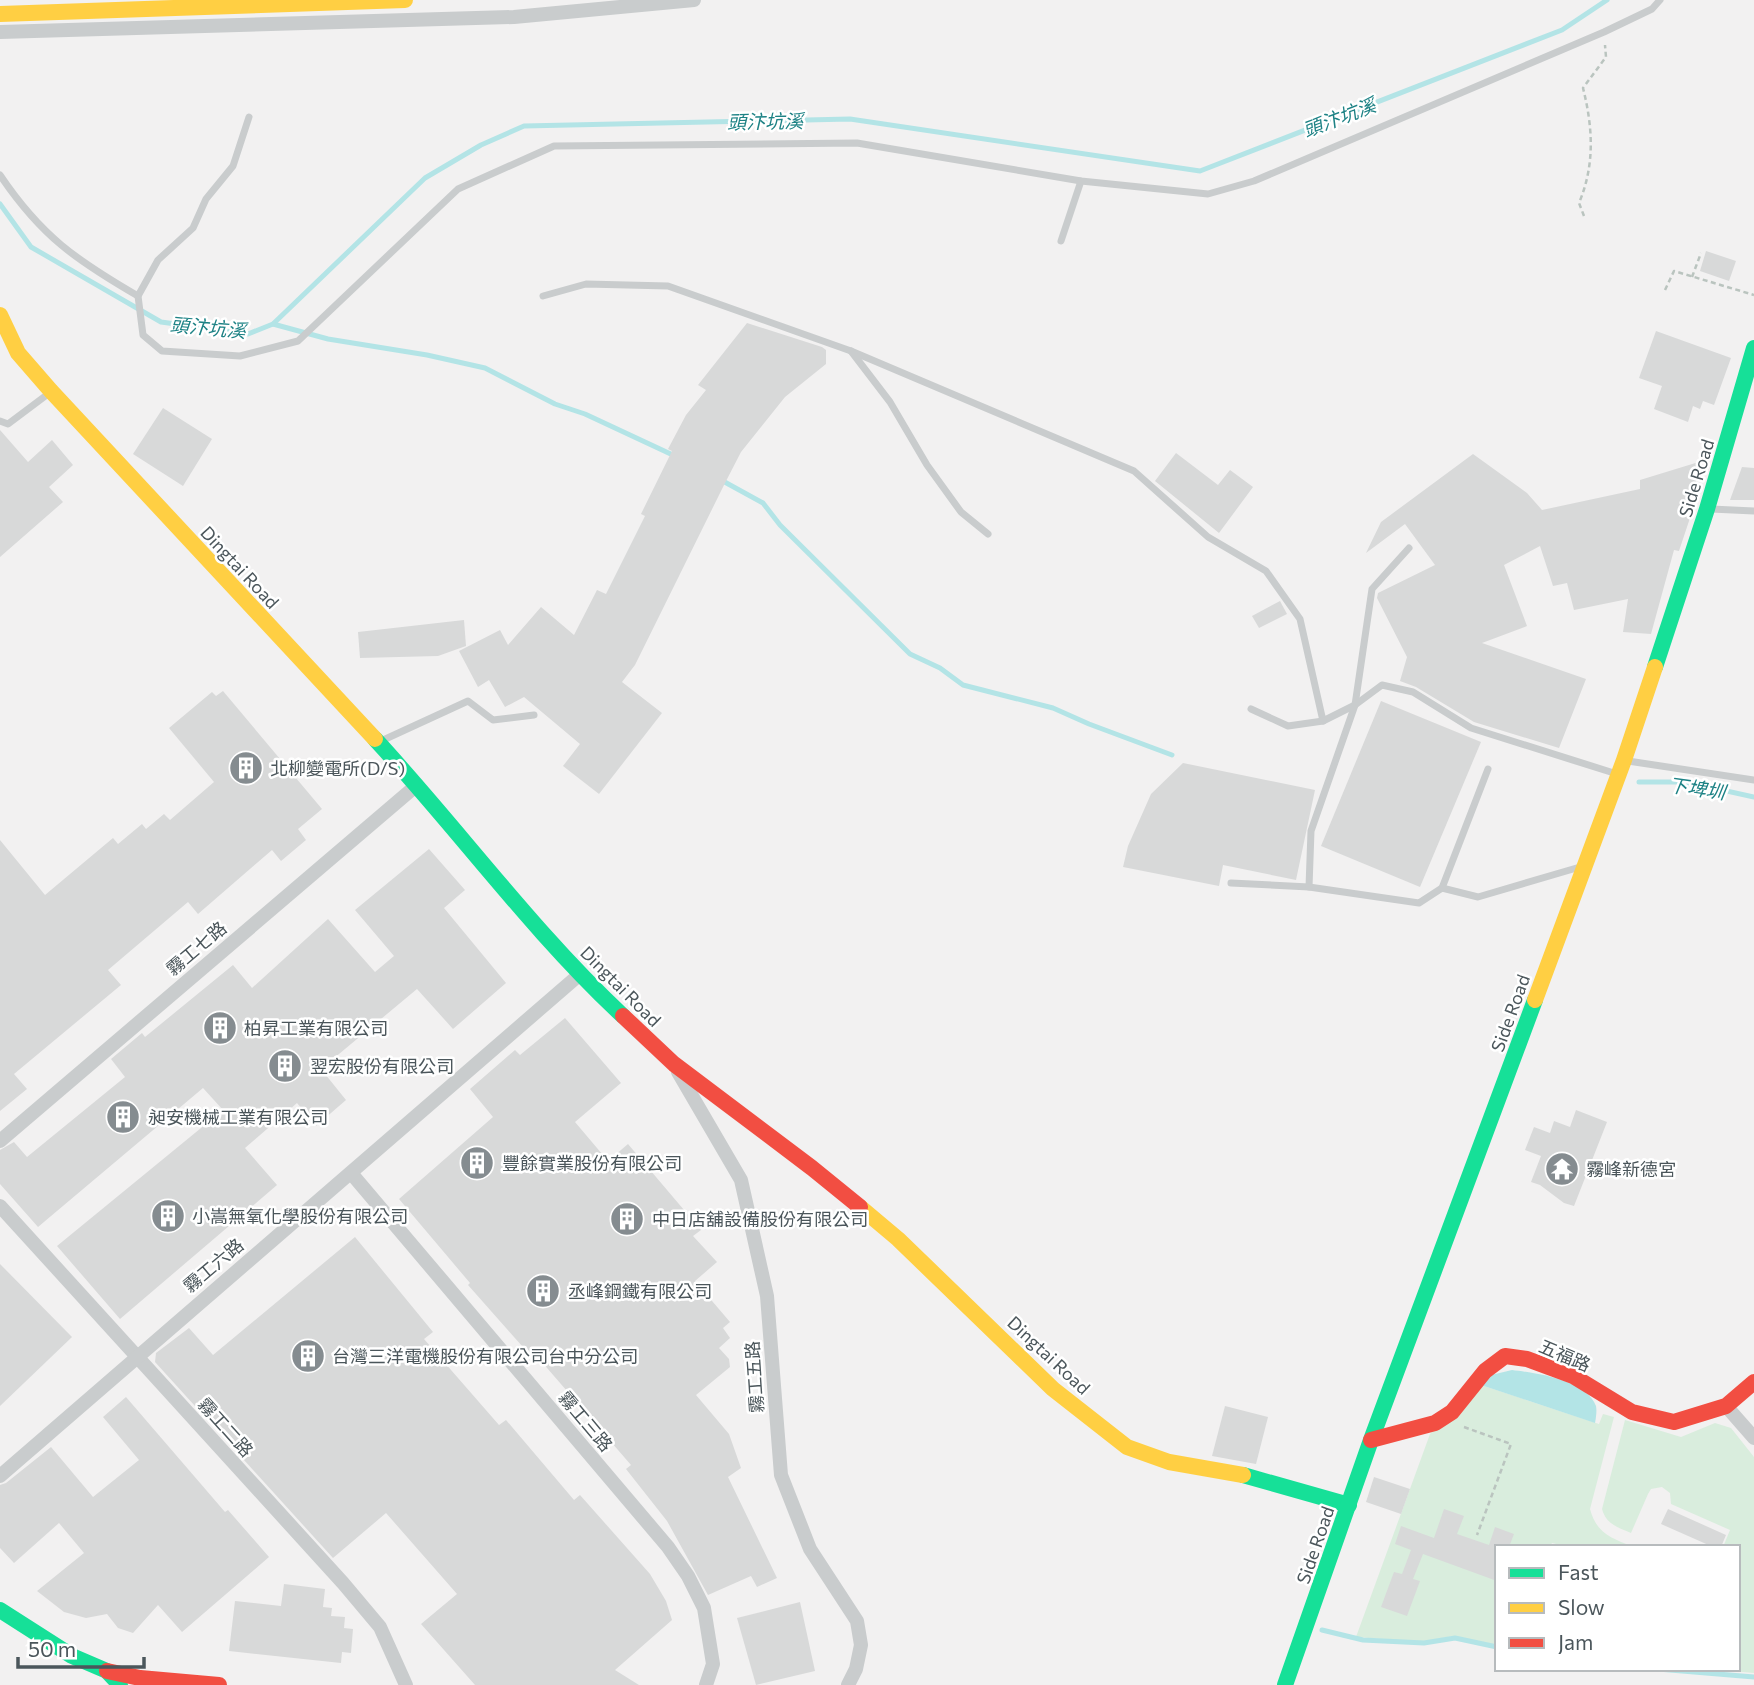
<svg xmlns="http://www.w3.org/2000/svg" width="1754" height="1685" font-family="Commissioner,'Noto Sans TC',sans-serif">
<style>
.green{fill:#d9eddd}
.water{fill:#b3e4e6}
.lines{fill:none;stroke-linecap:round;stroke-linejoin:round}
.stream{stroke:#b3e4e6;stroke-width:5}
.building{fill:#d8d9d9}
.path{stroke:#bac4bf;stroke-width:2.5;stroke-dasharray:5 3.5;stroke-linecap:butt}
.lane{stroke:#c9cccd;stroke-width:7}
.street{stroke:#c9cccd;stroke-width:14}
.fast{stroke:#16e098;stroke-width:16}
.slow{stroke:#ffcf43;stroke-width:16}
.jam{stroke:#f24e42;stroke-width:16}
.labels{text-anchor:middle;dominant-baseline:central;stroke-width:5;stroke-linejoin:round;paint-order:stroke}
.street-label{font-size:18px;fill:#4b565b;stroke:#fff}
.poi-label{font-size:18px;fill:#4b565b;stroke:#fff;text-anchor:start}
.water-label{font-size:19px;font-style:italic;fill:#1d8285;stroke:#fff}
</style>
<rect width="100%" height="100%" fill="#f2f1f1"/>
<g class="green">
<path d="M1478,1384L1599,1424L1603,1414L1614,1417L1590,1509C1597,1534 1610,1537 1633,1547H1568L1552,1543L1550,1547H1497V1645L1454,1636L1419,1642L1356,1637L1430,1434Z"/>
<path d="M1625,1420L1681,1437L1715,1423L1731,1428L1754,1457V1673L1710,1669H1738V1547H1723L1730,1530L1671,1504L1670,1493L1662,1487L1651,1489L1648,1494L1631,1533C1617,1527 1606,1524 1602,1509Z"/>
</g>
<path class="water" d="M1512,1370C1536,1373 1586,1380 1596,1406C1597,1411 1596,1417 1595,1423L1478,1384L1487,1376Z"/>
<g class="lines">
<g class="stream">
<path d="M0,204L31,247L161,322L248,334L273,324L425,178L481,145L524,126L850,119L1200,171L1562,30L1607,0"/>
<path d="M273,324L328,339L427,355L485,368L555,404L585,414L675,456"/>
<path d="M721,480L763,503L780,525L910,654L940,668L963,685L1053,708L1089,724L1172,755"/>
<path d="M1639,782H1686L1754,797"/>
<path d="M1322,1630L1363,1640L1424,1643L1455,1638L1497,1647"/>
<path d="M1658,1669L1754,1677"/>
</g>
</g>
<g class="building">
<path d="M1706,251L1736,261L1729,281L1700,271Z"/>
<path d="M747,323L822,347L826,350V364L785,397L741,452L724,485L635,665L622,682L662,713L599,794L563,766L580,744L524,697L505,707L489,680L478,687L459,651L500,630L508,645L541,607L574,635L597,590L606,594L645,516L641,514L672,451L668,449L686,415L706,390L698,385Z"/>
<path d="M1656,331L1731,358L1714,405L1703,401L1700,409L1693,406L1688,422L1654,409L1662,386L1639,378Z"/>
<path d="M163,408L212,439L183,486L133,454Z"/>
<path d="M0,430L28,462L52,440L73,465L49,487L63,502L0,557Z"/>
<path d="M1176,453L1218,485L1230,470L1253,487L1219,533L1155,481Z"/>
<path d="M1473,454L1527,493L1542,510L1640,489V480L1702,461L1691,498L1696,499L1695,503L1679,551L1674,550L1651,634L1623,632L1628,599L1574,610L1567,583L1553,586L1540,546L1504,565L1527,626L1482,643L1586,679L1559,748L1474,722L1416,687L1400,681L1407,657L1377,598L1378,593L1435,565L1405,524L1366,553L1381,522Z"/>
<path d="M1742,467L1754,468V500H1730Z"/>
<path d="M1280,601L1287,614L1259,628L1252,616Z"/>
<path d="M464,620L466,646L438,656L360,658L358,632Z"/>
<path d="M223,691L322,809L298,829L306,840L281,861L272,850L198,914L188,902L108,970L121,985L14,1074L27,1089L0,1111V840L45,895L113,838L118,844L142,824L146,829L164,814L170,820L214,782L169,728L212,692L216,696Z"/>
<path d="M1381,701L1481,742L1420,887L1321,846Z"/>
<path d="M1183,763L1315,790L1296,880L1223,865L1219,886L1123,867L1128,846L1151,794Z"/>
<path d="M429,849L465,890L444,908L506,983L453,1029L417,989L321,1069L346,1100L316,1126L297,1103L245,1148L277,1185L120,1319L57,1246L223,1110L203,1088L38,1227L0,1184V1150L14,1142L27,1157L125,1077L111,1059L142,1033L145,1037L233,965L252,988L328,919L375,972L394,956L355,910Z"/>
<path d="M565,1018L621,1083L575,1122L608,1161L628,1144L701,1230L693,1236L717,1262L695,1281L730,1322L723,1328L730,1338L719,1348L729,1359L730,1367L696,1395L729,1434L741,1468L728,1477L777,1578L757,1587L751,1576L708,1595L667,1521L626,1469L631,1465L541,1361L538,1364L468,1285L470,1283L399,1199L493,1117L470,1089L515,1050L520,1055Z"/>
<path d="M1576,1110L1607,1122L1574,1206L1564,1203L1540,1185L1531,1182L1541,1156L1525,1150L1534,1127L1550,1133L1554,1121L1570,1127Z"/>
<path d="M355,1237L433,1332L424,1339L499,1425L506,1420L574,1500L580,1495L650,1574L666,1601L672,1620L615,1670L639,1685H475L421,1624L457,1594L386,1513L333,1558L155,1362L156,1353L189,1328L213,1355Z"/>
<path d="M0,1264L72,1337L0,1406Z"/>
<path d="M126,1397L225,1512L228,1510L269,1557L182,1632L158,1605L133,1633L118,1628L107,1614L86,1618L64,1612L37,1591L84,1553L59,1523L14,1563L0,1548V1485L6,1483L51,1447L93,1497L139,1460L103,1417Z"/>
<path d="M1225,1406L1268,1417L1256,1464L1212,1456Z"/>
<path d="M1374,1477L1410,1489L1401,1514L1366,1502Z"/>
<path d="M1444,1509L1464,1516L1457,1534L1489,1545L1495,1527L1514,1534L1509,1547H1493L1497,1548V1581L1423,1554L1413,1579L1420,1581L1407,1616L1381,1607L1394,1572L1402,1574L1411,1550L1395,1544L1401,1526L1434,1538Z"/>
<path d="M1668,1509L1726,1535L1721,1547H1713L1661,1524Z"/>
<path d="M284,1584L325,1589L323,1607L332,1608L331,1616L345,1617L344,1628L353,1629L351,1653L342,1652L341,1663L229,1651L235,1601L281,1606Z"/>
<path d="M800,1602L815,1671L756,1685L737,1618Z"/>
</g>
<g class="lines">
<g class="path">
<path d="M1584,216L1579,203C1595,165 1593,128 1583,88L1606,57L1605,45"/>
<path d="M1692,277L1701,253"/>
<path d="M1665,290L1674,271L1754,295"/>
<path d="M1464,1427L1511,1444L1477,1535"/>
</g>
<g class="lane">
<path d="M249,117L233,166L206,199L193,228L158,260L138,296L143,335L162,351L240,356L298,341L458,189L554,146L857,143L1081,181L1208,194L1254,181L1604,32L1652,9L1660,0"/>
<path d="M0,175C41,236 76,260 138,296"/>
<path d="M1061,241L1081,181"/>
<path d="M543,296L586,284L668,286L851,351L1134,471L1208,537L1266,571L1300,619L1323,721L1355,705L1382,685L1413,692L1471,728L1617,774"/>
<path d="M851,351L890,402L927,465L961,512L988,534"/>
<path d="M0,421L8,424L48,394"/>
<path d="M1711,509L1754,511"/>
<path d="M1251,709L1288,726L1323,721"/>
<path d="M381,741L468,701L493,720L534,715"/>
<path d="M1628,761L1754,780"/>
<path d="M1231,883L1309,887L1419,903L1442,888L1488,769"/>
<path d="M1309,887L1311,831L1355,705L1372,589L1409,548"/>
<path d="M1442,888L1478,897L1580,867"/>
</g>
<g class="street">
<path d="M0,32L514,17L694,0"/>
<path d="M678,1072L741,1180L767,1296L781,1475L810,1549L857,1621L861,1645L856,1669L848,1685"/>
<path d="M0,1141L417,785"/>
<path d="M351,1173L668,1547L688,1576L704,1608L713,1664L706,1685"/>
<path d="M0,1206L343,1583L380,1627L406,1685"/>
<path d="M1726,1406L1754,1438"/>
<path d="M0,1476L579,975"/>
</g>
<g class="fast">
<path d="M1655,667L1707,509L1754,348"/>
<path d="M375,739C459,830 532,931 623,1016"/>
<path d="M1243,1475L1349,1505"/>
<path d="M0,1610L72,1656L107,1671L120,1685"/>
<path d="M1285,1685L1371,1440L1535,1000"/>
</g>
<g class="slow">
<path d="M0,14L405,0"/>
<path d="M0,315L18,353L51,391L375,739"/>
<path d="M1535,1000L1624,760L1655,667"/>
<path d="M860,1207L898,1239L1053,1389L1127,1447L1169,1462L1243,1475"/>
</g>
<g class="jam">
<path d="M623,1016L674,1064L812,1168L860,1207"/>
<path d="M1371,1440L1435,1423L1452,1412L1485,1371L1505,1356L1527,1359L1573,1376L1632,1412L1674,1422L1726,1406L1754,1382"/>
<path d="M107,1671L140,1678L219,1685"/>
</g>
</g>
<defs>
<g id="building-disc" transform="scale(1.75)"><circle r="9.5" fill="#858c90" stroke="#fff"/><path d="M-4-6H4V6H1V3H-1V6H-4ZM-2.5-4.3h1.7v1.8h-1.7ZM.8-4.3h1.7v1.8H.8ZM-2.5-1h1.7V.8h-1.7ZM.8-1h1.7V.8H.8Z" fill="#fff"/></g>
<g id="temple-disc" transform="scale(1.75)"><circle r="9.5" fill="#858c90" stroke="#fff"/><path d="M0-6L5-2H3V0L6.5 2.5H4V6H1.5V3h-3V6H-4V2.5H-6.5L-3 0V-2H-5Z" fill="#fff"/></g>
</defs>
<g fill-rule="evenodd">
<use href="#building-disc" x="246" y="768"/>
<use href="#building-disc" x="220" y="1028"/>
<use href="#building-disc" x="285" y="1066"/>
<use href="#building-disc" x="123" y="1117"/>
<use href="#building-disc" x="477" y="1163"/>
<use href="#temple-disc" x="1562" y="1169"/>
<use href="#building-disc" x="168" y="1216"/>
<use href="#building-disc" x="627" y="1219"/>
<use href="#building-disc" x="543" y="1291"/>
<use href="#building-disc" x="308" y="1356"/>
</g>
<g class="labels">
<g class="street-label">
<text transform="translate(1696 478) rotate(-73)">Side Road</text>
<text transform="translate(240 567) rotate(47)">Dingtai Road</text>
<text transform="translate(196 948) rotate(-40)">霧工七路</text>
<text transform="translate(621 986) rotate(45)">Dingtai Road</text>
<text transform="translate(1510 1013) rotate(-70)">Side Road</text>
<text transform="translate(213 1265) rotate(-40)">霧工六路</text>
<text transform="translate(1049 1355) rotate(43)">Dingtai Road</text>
<text transform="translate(1565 1355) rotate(23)">五福路</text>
<text transform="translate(754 1377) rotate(-94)">霧工五路</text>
<text transform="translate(586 1421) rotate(50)">霧工三路</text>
<text transform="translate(226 1427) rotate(48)">霧工二路</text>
<text transform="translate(1315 1545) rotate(-71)">Side Road</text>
</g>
<g class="poi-label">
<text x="270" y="768">北柳變電所(D/S)</text>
<text x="244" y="1028">柏昇工業有限公司</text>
<text x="310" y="1066">翌宏股份有限公司</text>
<text x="148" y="1117">昶安機械工業有限公司</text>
<text x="502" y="1163">豐餘實業股份有限公司</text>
<text x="1586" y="1169">霧峰新德宮</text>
<text x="192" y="1216">小嵩無氧化學股份有限公司</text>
<text x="652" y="1219">中日店舖設備股份有限公司</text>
<text x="568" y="1291">丞峰鋼鐵有限公司</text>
<text x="332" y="1356">台灣三洋電機股份有限公司台中分公司</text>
</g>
<g class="water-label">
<text transform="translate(1339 117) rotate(-21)">頭汴坑溪</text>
<text transform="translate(765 121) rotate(-1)">頭汴坑溪</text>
<text transform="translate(208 327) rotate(5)">頭汴坑溪</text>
<text transform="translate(1697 788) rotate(8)">下埤圳</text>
</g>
</g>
<rect x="1495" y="1545" width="245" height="126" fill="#ffffff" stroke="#b7bbbd" stroke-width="2"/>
<rect x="1509" y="1568" width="35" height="10" fill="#16e098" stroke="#b7bbbd" stroke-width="2"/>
<text x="1558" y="1580" font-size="21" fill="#4b565b">Fast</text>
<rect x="1509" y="1603" width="35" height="10" fill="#ffcf43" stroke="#b7bbbd" stroke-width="2"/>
<text x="1558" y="1615" font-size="21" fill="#4b565b">Slow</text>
<rect x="1509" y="1638" width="35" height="10" fill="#f24e42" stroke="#b7bbbd" stroke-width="2"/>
<text x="1558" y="1650" font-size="21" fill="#4b565b">Jam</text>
<path d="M18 1657v10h126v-10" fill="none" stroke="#4b565b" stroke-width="3.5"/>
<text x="28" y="1657" font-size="21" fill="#4b565b" stroke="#ffffff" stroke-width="5" paint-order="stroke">50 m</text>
</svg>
